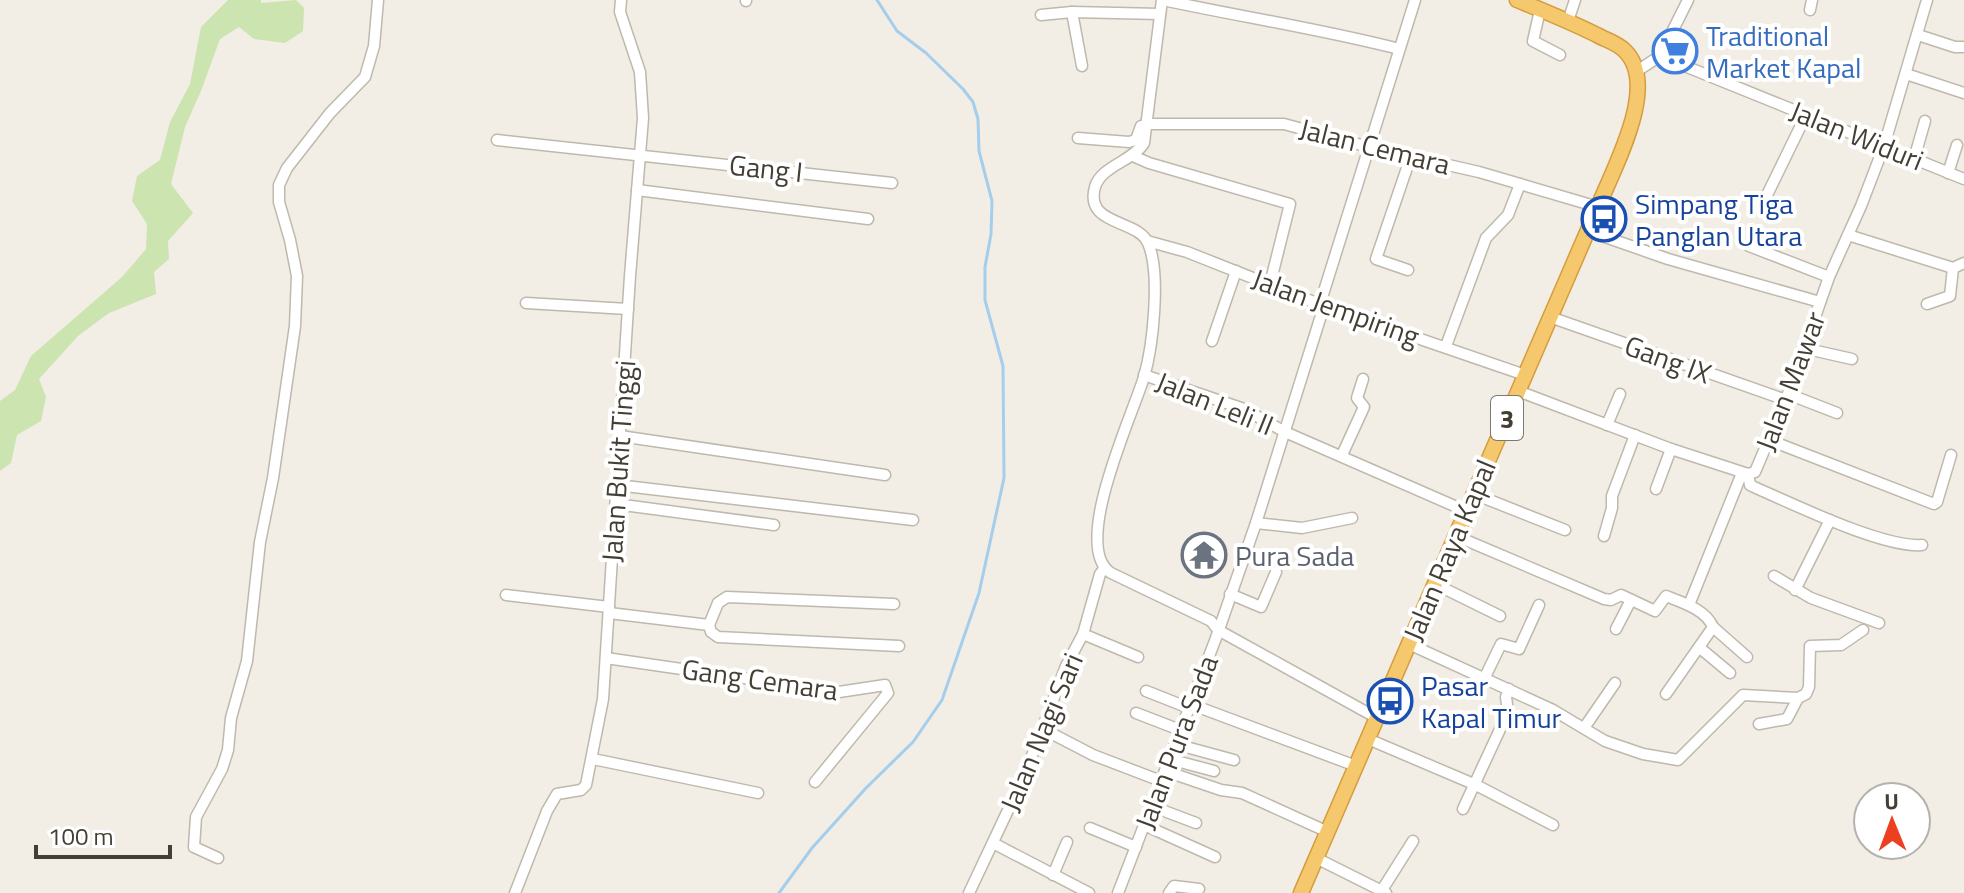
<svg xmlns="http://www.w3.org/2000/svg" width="1964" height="893" font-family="'Titillium Web',sans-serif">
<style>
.green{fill:#cce4b0}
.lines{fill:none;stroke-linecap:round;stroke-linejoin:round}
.stream{stroke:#a4ceeb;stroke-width:3}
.minor-casing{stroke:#bfb8ac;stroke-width:13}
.highway-casing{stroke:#d49d3d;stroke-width:17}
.minor{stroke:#fff;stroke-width:10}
.highway{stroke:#f5c86d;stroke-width:14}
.labels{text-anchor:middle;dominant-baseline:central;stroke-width:8;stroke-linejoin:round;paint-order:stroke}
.shield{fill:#fff;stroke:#7c7872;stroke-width:2}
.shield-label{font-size:26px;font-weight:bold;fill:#443e35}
.shop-label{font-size:28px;fill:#366cbe;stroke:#fff;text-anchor:start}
.street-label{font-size:28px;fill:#443e35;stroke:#fff}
.transit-label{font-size:28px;fill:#164399;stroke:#fff;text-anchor:start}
.worship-label{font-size:28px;fill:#5b616d;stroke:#fff;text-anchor:start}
</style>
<rect width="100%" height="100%" fill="#f2eee5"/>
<path class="green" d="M228,0H261V3L296,0L304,8L303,31L285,43L254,39L239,27L220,39L201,91L185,127L171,184L193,213L168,241L169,259L154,272L156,294L109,313L78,336L39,379L46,397L41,421L17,435L11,463L0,471V401L15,390L31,356L122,277L146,249L147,224L132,201L137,176L160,160L170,122L190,84L201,27Z"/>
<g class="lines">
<path class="stream" d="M779,893L812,848L866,788L913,742L942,700L979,593L1004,478L1003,366L985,300V267L991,234L992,201L979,151L978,119L973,102L963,89L926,53L897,31L877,0"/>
<g class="minor-casing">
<g id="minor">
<path d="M1162,0L1144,143C1133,161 1101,166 1095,187C1084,226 1138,219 1148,243C1161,273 1153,346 1144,377C1133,414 1070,547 1111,573L1211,621L1218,630L1377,718"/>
<path d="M1163,0C1242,17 1321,29 1399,49"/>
<path d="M746,1V0"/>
<path d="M1540,10L1533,41L1560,55"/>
<path d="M1810,10L1812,0"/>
<path d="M1072,12L1082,66"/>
<path d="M1041,15L1072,12L1160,14"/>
<path d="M1568,21L1575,0"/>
<path d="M1918,35L1955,47H1964"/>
<path d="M1660,56L1964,179"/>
<path d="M1637,71L1660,56L1688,0"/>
<path d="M1906,74L1964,93"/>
<path d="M1147,124H1284L1369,147L1479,172L1598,207"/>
<path d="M1078,138L1129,142L1136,140L1141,126"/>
<path d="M497,140L892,183"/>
<path d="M1133,156L1149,163L1290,204L1270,284"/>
<path d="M1914,159L1925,121"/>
<path d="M1948,173L1957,145"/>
<path d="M637,190L868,219"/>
<path d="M1768,193L1806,115"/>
<path d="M1588,231L1668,259L1820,302"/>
<path d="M1848,235L1953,268L1964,263"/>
<path d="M1147,241L1187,252L1324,306L1525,375"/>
<path d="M1749,246L1829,277"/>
<path d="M1408,270L1376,259L1411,156"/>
<path d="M526,303L628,309"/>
<path d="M1320,304L1415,0"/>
<path d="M1927,304L1950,296L1953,268"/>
<path d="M1550,317L1786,400"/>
<path d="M1212,341L1236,271"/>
<path d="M1446,346L1486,238L1508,215L1520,184"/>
<path d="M1803,348L1852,359"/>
<path d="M1144,375L1244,409L1285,432L1466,511"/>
<path d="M1518,391L1671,449L1748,474L1755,472L1788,394L1829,277L1861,206L1884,146L1927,0"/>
<path d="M1788,394L1837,413"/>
<path d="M1607,425L1620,394"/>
<path d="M620,436L885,475"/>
<path d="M1769,440L1934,504L1937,502L1951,455"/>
<path d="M1342,455L1364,407L1357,398L1363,379"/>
<path d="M1748,474L1750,485L1754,487C1793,504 1883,548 1922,545"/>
<path d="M617,485L913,520"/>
<path d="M1656,489L1671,449"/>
<path d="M1474,494L1565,530"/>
<path d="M616,504L774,525"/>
<path d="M1256,523L1302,528L1352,518"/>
<path d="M1456,536L1604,599L1611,600L1621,595L1655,611L1666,596C1684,603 1706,610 1713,627L1666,694"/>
<path d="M1604,536L1612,508V496L1635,435"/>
<path d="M1774,576L1811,598L1879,623"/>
<path d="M1435,584L1500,616"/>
<path d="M1795,590L1830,520"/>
<path d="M1230,594L1261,607L1276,572"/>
<path d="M506,595L609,607"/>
<path d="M1689,605L1742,473"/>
<path d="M609,613L709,625L718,603L727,597L894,604"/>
<path d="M709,625L711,632L718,637L899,646"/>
<path d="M1713,627L1747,657"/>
<path d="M1616,629L1631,600"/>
<path d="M1083,634L1138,657"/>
<path d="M1409,644L1553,710L1605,741L1643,754L1678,760L1743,695L1798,698L1806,694L1809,687L1810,646L1841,645L1863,630"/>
<path d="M1700,648L1730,673"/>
<path d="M606,658L839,692L885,685L888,693L815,782"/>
<path d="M1485,677L1501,644L1519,649L1539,605"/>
<path d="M1146,691L1189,708"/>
<path d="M1190,704L1356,766"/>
<path d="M1136,713L1180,730"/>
<path d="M1759,724L1787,719L1798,698"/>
<path d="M1584,728L1615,683"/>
<path d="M1043,729L1093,755L1161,781"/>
<path d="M1368,739L1476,785L1553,825"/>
<path d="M1175,744L1234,760"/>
<path d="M593,759L758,793"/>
<path d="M1169,759L1214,771"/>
<path d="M1165,771L1221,790L1242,793L1328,832"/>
<path d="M1151,806L1196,823"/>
<path d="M1463,809L1508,712L1506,697L1509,689"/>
<path d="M1144,825L1215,857"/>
<path d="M1090,828L1136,847"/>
<path d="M993,843L1089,893"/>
<path d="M218,858L194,847L196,817L222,769L228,750L231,718L247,661L260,542L273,478L295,326L297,276L290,240L279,202V185L287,168L330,113L365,77L374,46L378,0"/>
<path d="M1316,858L1386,893"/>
<path d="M1053,875L1067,842"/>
<path d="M1382,890L1413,841"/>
<path d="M515,893L547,811L557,794L581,790L586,785L603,699L630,276L643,118L640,72L620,12L621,0"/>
<path d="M969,893L1025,774L1066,666L1083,634L1100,574L1104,569"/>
<path d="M1118,893L1216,638L1256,523L1324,306"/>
<path d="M1169,893L1174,886L1199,889"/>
</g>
</g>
<g class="highway-casing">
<path id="highway" d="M1301,893L1598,207C1613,169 1661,84 1624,50C1617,43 1606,40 1597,35C1571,22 1544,11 1517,0"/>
</g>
<use href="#minor" class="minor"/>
<use href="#highway" class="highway"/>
</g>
<defs>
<g id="supermarket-ring" transform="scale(2.3)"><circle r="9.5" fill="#fff" stroke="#3f7fe0" stroke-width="1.5"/><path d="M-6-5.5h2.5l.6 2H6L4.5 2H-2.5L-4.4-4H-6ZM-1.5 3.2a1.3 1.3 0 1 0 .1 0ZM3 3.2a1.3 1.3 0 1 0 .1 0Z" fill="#3f7fe0"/></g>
<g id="bus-ring" transform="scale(2.3)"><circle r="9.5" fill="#fff" stroke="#1a4fb4" stroke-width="1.5"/><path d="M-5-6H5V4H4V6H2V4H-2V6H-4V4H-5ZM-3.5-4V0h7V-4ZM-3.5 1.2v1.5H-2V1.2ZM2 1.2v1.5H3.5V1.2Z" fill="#1a4fb4"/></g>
<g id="temple-ring" transform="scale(2.3)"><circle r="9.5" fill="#fff" stroke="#6b7280" stroke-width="1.5"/><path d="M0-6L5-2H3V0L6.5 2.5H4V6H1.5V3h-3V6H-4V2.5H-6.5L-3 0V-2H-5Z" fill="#6b7280"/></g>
</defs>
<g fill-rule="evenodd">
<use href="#supermarket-ring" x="1675" y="51"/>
<use href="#bus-ring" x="1604" y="219"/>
<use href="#temple-ring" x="1204" y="555"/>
<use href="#bus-ring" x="1390" y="701"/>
</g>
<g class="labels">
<rect class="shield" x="1491" y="396" width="32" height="44" rx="6"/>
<g class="shield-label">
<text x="1507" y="418">3</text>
</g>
<g class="shop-label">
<text x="1706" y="35">Traditional<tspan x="1706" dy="32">Market Kapal</tspan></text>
</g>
<g class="street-label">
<text transform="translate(1857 135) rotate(22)">Jalan Widuri</text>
<text transform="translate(1375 146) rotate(14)">Jalan Cemara</text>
<text transform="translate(766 168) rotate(6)">Gang I</text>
<text transform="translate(1336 307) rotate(20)">Jalan Jempiring</text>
<text transform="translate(1668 359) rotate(20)">Gang IX</text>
<text transform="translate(1790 381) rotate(-69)">Jalan Mawar</text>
<text transform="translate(1215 403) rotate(22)">Jalan Leli II</text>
<text transform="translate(618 461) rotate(-86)">Jalan Bukit Tinggi</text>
<text transform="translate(1449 550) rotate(-67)">Jalan Raya Kapal</text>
<text transform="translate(760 679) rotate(8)">Gang Cemara</text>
<text transform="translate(1041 732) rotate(-67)">Jalan Nagi Sari</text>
<text transform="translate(1176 742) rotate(-69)">Jalan Pura Sada</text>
</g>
<g class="transit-label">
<text x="1635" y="203">Simpang Tiga<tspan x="1635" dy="32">Panglan Utara</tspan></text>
<text x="1421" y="685">Pasar<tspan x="1421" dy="32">Kapal Timur</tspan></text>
</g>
<g class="worship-label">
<text x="1235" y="555">Pura Sada</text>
</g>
</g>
<g transform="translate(1892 821) rotate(359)"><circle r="38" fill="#ffffff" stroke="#b4b2ae" stroke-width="2"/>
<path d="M0-6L14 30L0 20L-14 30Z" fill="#ed4021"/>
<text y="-12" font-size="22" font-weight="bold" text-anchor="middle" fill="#443e35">U</text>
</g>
<path d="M36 845v12h134v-12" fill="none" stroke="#443e35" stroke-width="4"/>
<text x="48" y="845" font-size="24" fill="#443e35" stroke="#ffffff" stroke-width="6" paint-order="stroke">100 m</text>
</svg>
